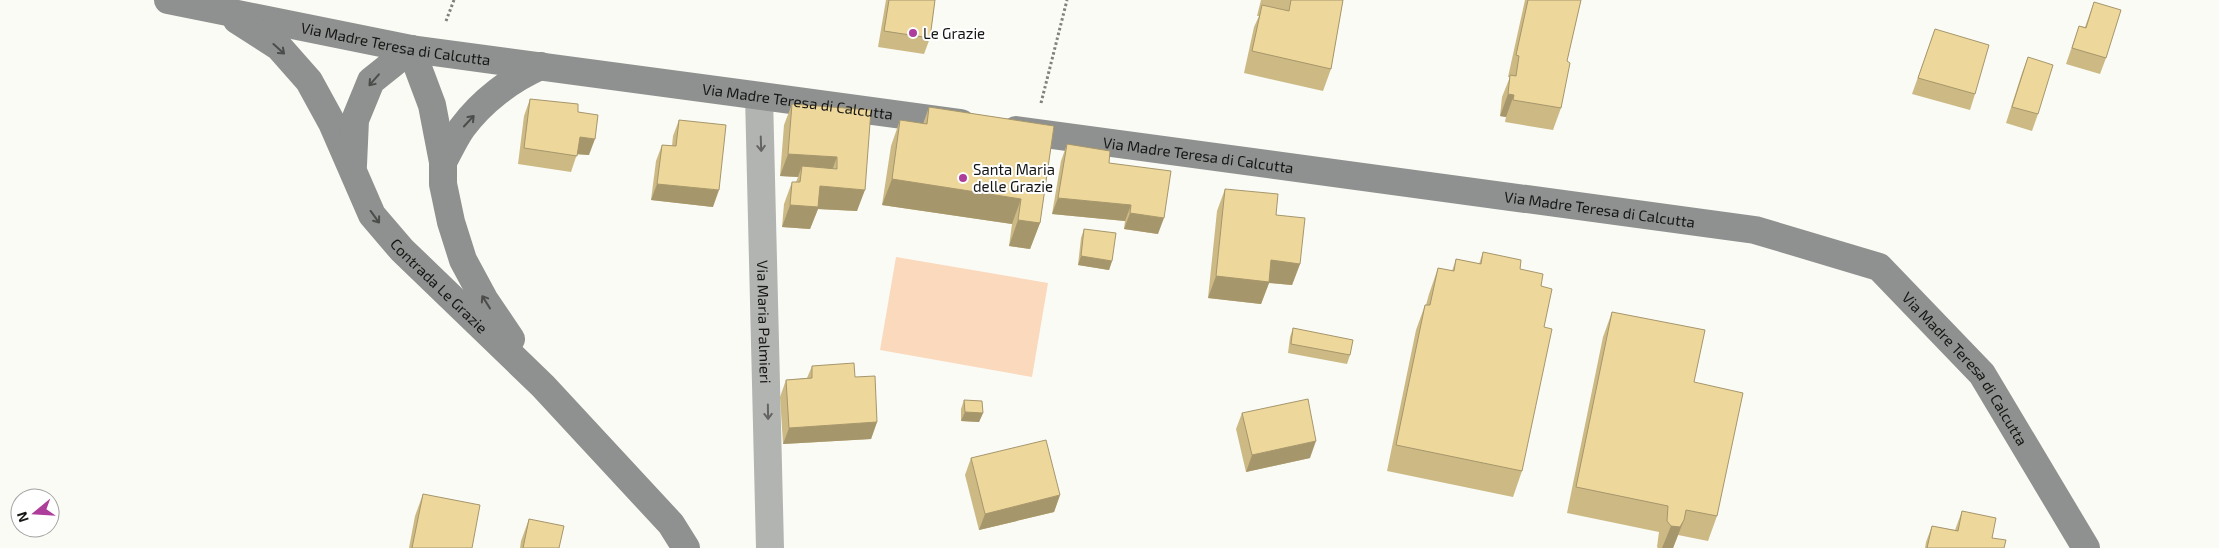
<svg xmlns="http://www.w3.org/2000/svg" width="2219" height="548" font-family="'Exo 2',sans-serif">
<style>
.green{fill:#fbd9bd}
.lines{fill:none;stroke-linecap:round;stroke-linejoin:round}
.path{stroke:#80807c;stroke-width:3;stroke-dasharray:2.5 2.5;stroke-linecap:butt}
.street{stroke:#b2b4b2;stroke-width:28}
.secondary{stroke:#8e918f;stroke-width:28}
.wall{fill:#ccb984}
.shaded-wall{fill:#a6966c}
.building{fill:#edd79a;stroke:#a6966c}
.oneway{stroke:#4c4d4b}
.oneway2{stroke:#646563}
.poi-dot{fill:#ad3d9a;stroke:#fff;stroke-width:2}
.labels{text-anchor:middle;dominant-baseline:central;stroke-width:4;stroke-linejoin:round;paint-order:stroke}
.poi-label{font-size:15px;fill:#161614;stroke:#fff;text-anchor:start}
.street-label{font-size:15px;fill:#161614;stroke:#fff}
</style>
<rect width="100%" height="100%" fill="#fafbf5"/>
<path class="green" d="M896,257L1048,283L1032,377L880,350Z"/>
<g class="lines">
<g class="path">
<path d="M446,21L454,0"/>
<path d="M1041,103L1067,0"/>
</g>
<path class="street" id="s1" d="M759,96L770,548"/>
<g class="secondary">
<path id="s2" d="M168,0L411,49L961,123"/>
<path id="s3" d="M237,20L279,47L309,81L332,123L372,215L402,250L543,386L671,524L686,548"/>
<path d="M411,49L432,105L443,162V184L451,222L463,260L484,299L511,339"/>
<path id="s4" d="M1016,130L1755,230L1879,267L1982,374L2086,548"/>
<path d="M443,162C449,151 455,138 462,128C482,101 511,79 541,66"/>
<path d="M353,165L355,120L371,81L411,49"/>
</g>
</g>
<g class="wall">
<path d="M886,0H935L930,38L924,54L878,47Z"/>
<path d="M1261,0H1343L1331,69L1323,91L1244,73L1254,27L1259,16H1257Z"/>
<path d="M1525,0H1581L1567,61L1561,108L1553,130L1505,122L1506,117L1500,116L1502,97L1510,77H1508Z"/>
<path d="M2094,2L2106,58L2100,74L2066,64L2079,26L2085,27Z"/>
<path d="M1935,29L1975,94L1970,110L1912,94Z"/>
<path d="M2028,57L2038,114L2032,131L2006,123L2022,73Z"/>
<path d="M530,99L578,112L589,155L577,154L571,172L518,164L524,116Z"/>
<path d="M792,104L871,110L857,211L818,209L810,229L782,227L784,204L792,182H796L798,177L780,176L784,125Z"/>
<path d="M929,107L1054,126L1040,223L1030,249L1009,246L1012,224L882,205L891,146L900,120L923,124Z"/>
<path d="M679,120L713,207L651,200L656,161L662,145L672,146L673,136Z"/>
<path d="M1067,144L1109,163L1158,234L1124,229L1125,221L1052,214L1061,161Z"/>
<path d="M1225,189L1276,215L1300,264L1292,285L1269,283L1261,304L1208,298L1217,211Z"/>
<path d="M1084,229L1112,261L1109,270L1078,265L1081,238Z"/>
<path d="M1483,252L1520,269L1541,286L1544,327L1522,471L1513,497L1387,471L1416,330L1425,305H1426L1429,294L1438,268L1452,271L1456,259L1479,264Z"/>
<path d="M1612,312L1694,382L1717,516L1708,541L1678,535L1673,548H1658L1657,547L1659,532L1567,513L1603,337Z"/>
<path d="M1293,328L1350,355L1347,364L1288,353L1290,337Z"/>
<path d="M812,366L855,377L877,422L871,439L783,444L780,397L786,380L807,378Z"/>
<path d="M964,400L983,413L979,422L961,421V409Z"/>
<path d="M1242,413L1310,458L1246,472L1236,429Z"/>
<path d="M971,458L1060,495L1054,512L979,530L965,475Z"/>
<path d="M423,494L472,548H409L415,516Z"/>
<path d="M1962,511L1992,538L2004,548H1925L1926,542L1932,526L1955,530Z"/>
<path d="M529,519L559,548H520L521,541Z"/>
</g>
<g class="shaded-wall">
<path d="M1508,94L1514,95L1506,117L1500,116Z"/>
<path d="M580,137L595,139L589,155L574,154Z"/>
<path d="M788,154L837,157L829,179L802,166L798,177L780,176Z"/>
<path d="M892,179L1021,199L1012,224L882,205Z"/>
<path d="M657,184L719,190L713,207L651,200Z"/>
<path d="M820,186L865,190L857,211L818,209L810,229L782,227L790,205Z"/>
<path d="M1058,198L1131,205L1125,221L1052,214Z"/>
<path d="M1130,213L1164,218L1158,234L1124,229Z"/>
<path d="M1018,220L1040,223L1030,249L1009,246Z"/>
<path d="M1081,256L1112,261L1109,270L1078,265Z"/>
<path d="M1271,260L1300,264L1292,285L1269,283L1261,304L1208,298L1216,276Z"/>
<path d="M965,412L983,413L979,422L961,421Z"/>
<path d="M877,422L871,439L783,444L789,428Z"/>
<path d="M1316,441L1310,458L1246,472L1252,455Z"/>
<path d="M1060,495L1054,512L979,530L985,514Z"/>
<path d="M1684,520L1673,548H1662L1671,526Z"/>
</g>
<g class="building">
<path d="M889,0H935L930,38L884,31Z"/>
<path d="M1291,0H1343L1331,69L1252,51L1262,5L1289,11Z"/>
<path d="M1528,0H1581L1567,61L1570,63L1561,108L1513,100L1514,95L1508,94L1510,75L1516,76L1519,56L1516,55Z"/>
<path d="M2094,2L2121,10L2106,58L2072,48L2079,26L2086,28Z"/>
<path d="M1935,29L1989,45L1975,94L1918,78Z"/>
<path d="M2028,57L2053,65L2038,114L2012,107Z"/>
<path d="M530,99L578,104V112L598,115L595,139L580,137L577,156L524,148Z"/>
<path d="M792,104L871,110L865,190L820,186L818,207L790,205L792,182H800L802,166L837,169V157L788,154Z"/>
<path d="M929,107L1054,126L1040,223L1018,220L1021,199L892,179L900,120L927,124Z"/>
<path d="M679,120L726,125L719,190L657,184L662,145L676,146Z"/>
<path d="M1067,144L1110,151L1109,163L1171,171L1164,218L1130,213L1131,205L1058,198Z"/>
<path d="M1225,189L1278,194L1276,215L1305,218L1300,264L1271,260L1269,282L1216,276Z"/>
<path d="M1084,229L1116,233L1112,261L1081,256Z"/>
<path d="M1483,252L1521,260L1520,269L1543,274L1541,286L1552,289L1544,327L1552,329L1522,471L1396,445L1425,305H1430L1438,268L1454,271L1456,259L1481,264Z"/>
<path d="M1612,312L1705,330L1694,382L1743,393L1717,516L1686,510L1684,520L1680,527L1671,526L1667,521L1668,506L1576,487Z"/>
<path d="M1293,328L1353,340L1350,355L1291,344Z"/>
<path d="M854,363L855,377L875,376L877,422L789,428L786,380L812,378V366Z"/>
<path d="M1308,399L1316,441L1252,455L1242,413Z"/>
<path d="M964,400L982,401L983,413L965,412Z"/>
<path d="M1046,440L1060,495L985,514L971,458Z"/>
<path d="M423,494L480,505L472,548H412Z"/>
<path d="M1962,511L1996,518L1992,538L2006,540L2004,548H1927L1932,526L1958,531Z"/>
<path d="M529,519L564,526L559,548H523Z"/>
</g>
<defs><path id="oneway-shaft" d="M-6 0H5M1.5-3L5.5 0L1.5 3" fill="none" stroke-width="1.6" stroke-linecap="round" stroke-linejoin="round" transform="scale(1.25)"/></defs>
<g class="oneway">
<use href="#oneway-shaft" transform="translate(279 49) rotate(42)"/>
<use href="#oneway-shaft" transform="translate(374 80) rotate(131)"/>
<use href="#oneway-shaft" transform="translate(469 121) rotate(-47)"/>
<use href="#oneway-shaft" transform="translate(375 217) rotate(54)"/>
<use href="#oneway-shaft" transform="translate(486 302) rotate(-122)"/>
</g>
<g class="oneway2">
<use href="#oneway-shaft" transform="translate(761 144) rotate(88)"/>
<use href="#oneway-shaft" transform="translate(768 412) rotate(89)"/>
</g>
<g class="poi-dot">
<circle cx="913" cy="33" r="5"/>
<circle cx="963" cy="178" r="5"/>
</g>
<g class="labels">
<g class="poi-label">
<text x="923" y="33">Le Grazie</text>
<text x="973" y="169">Santa Maria<tspan x="973" dy="17">delle Grazie</tspan></text>
</g>
<g class="street-label">
<text stroke="none"><textPath href="#s2" startOffset="232">Via Madre Teresa di Calcutta</textPath></text>
<text stroke="none"><textPath href="#s2" startOffset="638">Via Madre Teresa di Calcutta</textPath></text>
<text stroke="none"><textPath href="#s4" startOffset="184">Via Madre Teresa di Calcutta</textPath></text>
<text stroke="none"><textPath href="#s4" startOffset="589">Via Madre Teresa di Calcutta</textPath></text>
<text stroke="none"><textPath href="#s3" startOffset="341">Contrada Le Grazie</textPath></text>
<text stroke="none"><textPath href="#s1" startOffset="226">Via Maria Palmieri</textPath></text>
<text stroke="none"><textPath href="#s4" startOffset="1009">Via Madre Teresa di Calcutta</textPath></text>
</g>
</g>
<g transform="translate(35 513) rotate(252)"><circle r="24" fill="#ffffff" stroke="#a2a2a1"/>
<path d="M0-4L9 19L0 12L-9 19Z" fill="#ad3d9a"/>
<text y="-8" font-size="14" font-weight="bold" text-anchor="middle" fill="#161614">N</text>
</g>
</svg>
